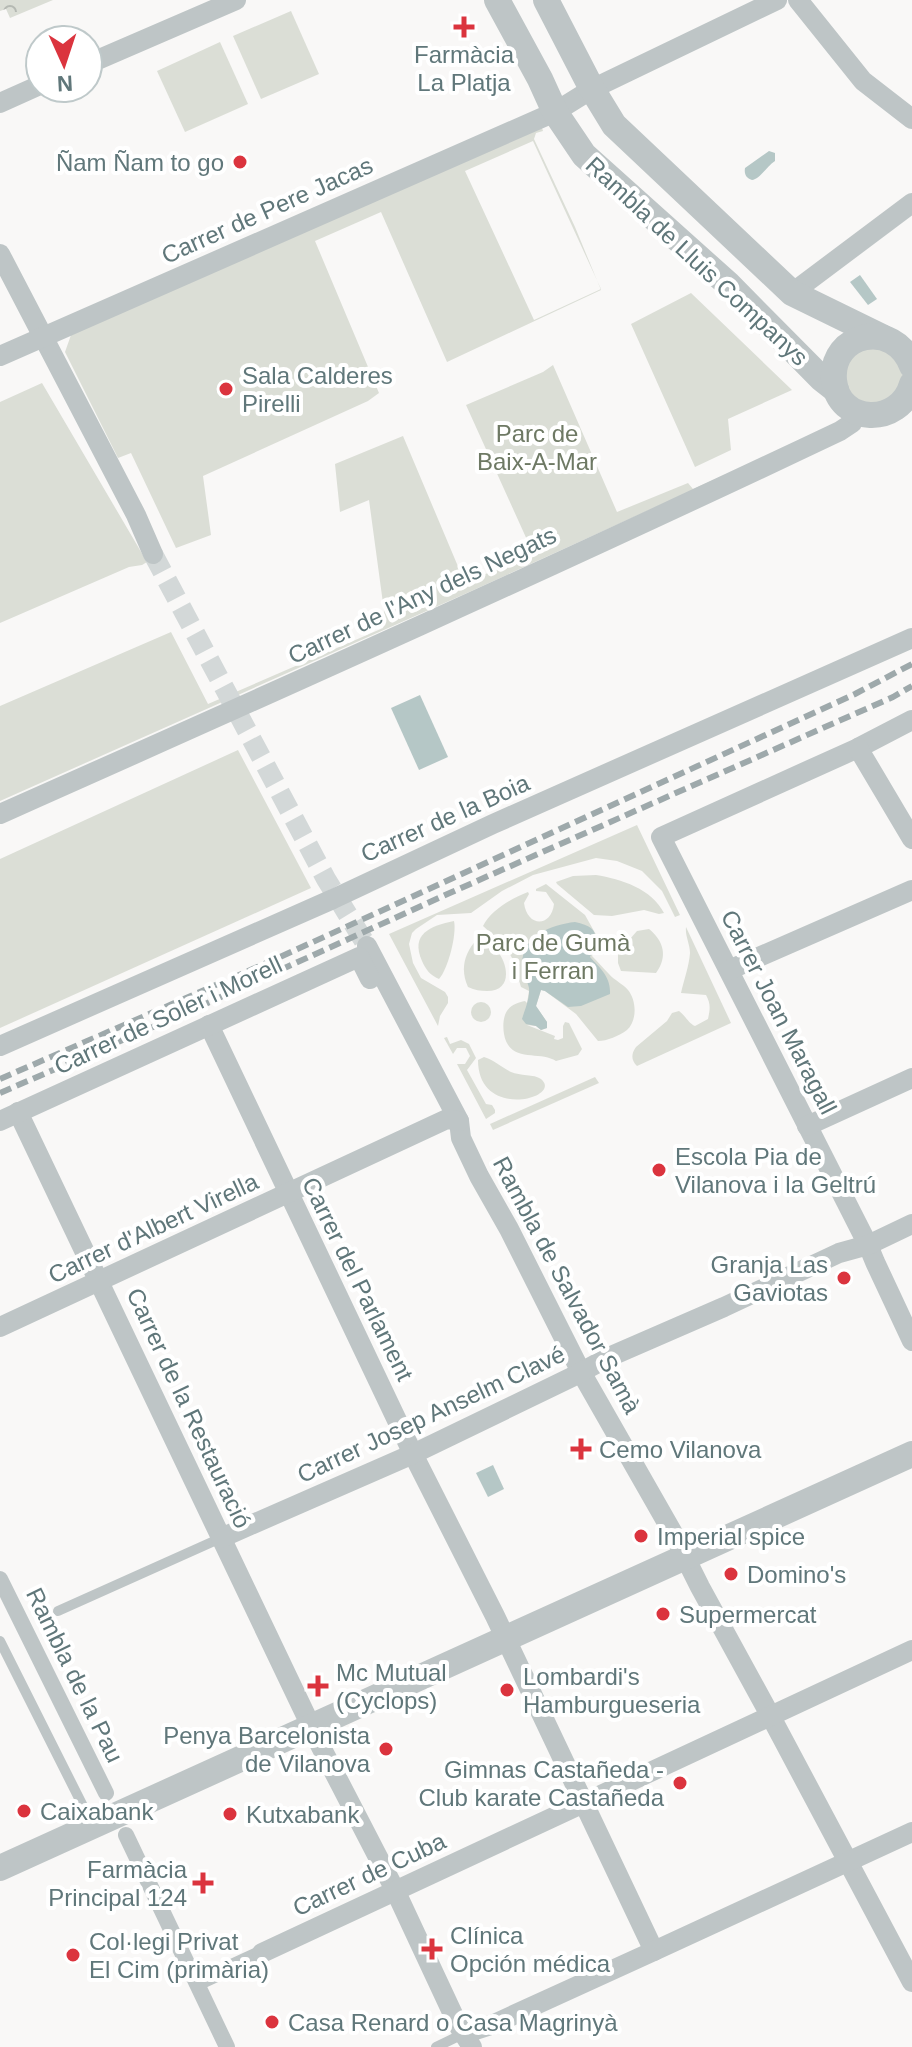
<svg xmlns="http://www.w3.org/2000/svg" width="912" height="2047" font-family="Arial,sans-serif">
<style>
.forest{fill:url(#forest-crowns)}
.green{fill:#dbded6;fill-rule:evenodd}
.water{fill:#b5c7c6}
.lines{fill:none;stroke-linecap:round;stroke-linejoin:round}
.minor-tunnel{stroke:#d3d8d8;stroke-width:20;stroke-dasharray:20 10;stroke-linecap:butt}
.service{stroke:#bec5c6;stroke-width:10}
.pedestrian{stroke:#bec5c6;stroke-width:16}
.minor{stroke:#bec5c6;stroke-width:20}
.tertiary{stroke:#bec5c6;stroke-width:26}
.rail{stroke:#9ea9ab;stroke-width:6;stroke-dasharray:12 6;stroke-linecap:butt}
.poi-dot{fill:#db343e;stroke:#fff;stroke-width:3}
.labels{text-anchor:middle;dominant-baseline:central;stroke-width:8;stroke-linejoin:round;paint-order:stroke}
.poi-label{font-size:24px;fill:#60777a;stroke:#fff;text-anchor:start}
.street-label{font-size:24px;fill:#60777a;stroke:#fff}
.park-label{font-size:24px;fill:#6e7964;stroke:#fff}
</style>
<defs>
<pattern id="forest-crowns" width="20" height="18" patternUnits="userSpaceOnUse" patternTransform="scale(2)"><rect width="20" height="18" fill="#dbded6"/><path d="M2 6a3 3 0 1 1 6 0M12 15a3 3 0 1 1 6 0" fill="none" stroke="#b5b9b3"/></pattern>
</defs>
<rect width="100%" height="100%" fill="#f9f8f7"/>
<path class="forest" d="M0,0H53L10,18L6,9L0,11Z"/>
<g class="green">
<path d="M291,11L319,74L261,99L233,36Z"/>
<path d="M220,42L248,104L185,132L157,71Z"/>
<path d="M552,120L582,160L798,364L581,161L552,123L543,121L541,125L543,131L536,133L534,139L575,227L601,290L447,362L381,212L315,241L379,393L368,401L203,476L211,535L176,548L131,453L118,458L65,352L71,335L159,294L539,126L541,121ZM533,141L601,289L534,320L465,171Z"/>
<path d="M691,293L792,390L728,419L731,450L695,467L631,324Z"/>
<path d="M623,335L688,483L693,489L770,455L467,593L0,801V706L171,632L208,704L383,628L385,618L369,500L340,512L335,464L403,436L465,583L533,553L466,405L543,372L553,365L617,512L688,483Z"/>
<path d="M872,341L905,365L904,387L879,407L848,397L840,367Z"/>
<path d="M42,383L147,562L142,565L129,567L0,623V402Z"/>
<path d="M238,750L311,888L0,1028V859Z"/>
<path d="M637,825L680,915L675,917L662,891L642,871L617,861L596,858L533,875L502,891L471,913L437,915L416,929L412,933L409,944L413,963L421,978L445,992L448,997V1003L440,1016L438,1026L389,934Z"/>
<path d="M596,875C621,879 652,889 664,913L659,914L644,910L612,916L594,915L557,884L556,882L573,876Z"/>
<path d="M546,884L585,915L599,940L592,956C598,962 603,968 609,974C614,980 623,984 628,990C637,1001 637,1021 627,1030C619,1036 607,1041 598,1041L576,1014L545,991L541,990L536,1006L547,1022V1028L541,1030L536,1026L527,1025L555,1036L554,1039L558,1040L563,1038V1026L565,1022L569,1023L582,1049L578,1055L556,1061C541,1050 509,1064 504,1034C503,1028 503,1021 505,1015C508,1006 516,1003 525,1001L527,1003L529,991L521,987L512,958L506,947L483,926C491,910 512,898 528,892L529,894L524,903C527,927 551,928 554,904L546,892L536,891V889Z"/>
<path d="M454,921C457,934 448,969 439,979C430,975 426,970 422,961C410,934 430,926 454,921Z"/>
<path d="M686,927L731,1023L637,1066C631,1060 631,1054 636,1047L667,1021L672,1013L679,1011C686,1016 688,1023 695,1026L708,1019C710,1009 711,1004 706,995L681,993C684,980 689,966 690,953C690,944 685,936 686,927Z"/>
<path d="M649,929C664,941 668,957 656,973L621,971L618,963V954L620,952L615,941L619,936H625L630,939L637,931Z"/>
<path d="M477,939C501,938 523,991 487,991C480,991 475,990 468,987C460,969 464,954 477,939Z"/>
<circle cx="481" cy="1012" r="10"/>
<path d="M447,1037L450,1044L461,1040L469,1044L476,1058L467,1070L486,1104L492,1105L495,1110V1113L486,1119L457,1064H465L470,1056L466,1048H457L453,1054L444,1038Z"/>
<path d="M484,1057C494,1060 501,1067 511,1072C520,1076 534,1074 541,1079C564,1098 478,1121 478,1060Z"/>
<path d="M595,1077L599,1083L493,1130L490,1124Z"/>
</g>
<g class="water">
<path d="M769,151L775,153V161C767,166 760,179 752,180C746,178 744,174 745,168Z"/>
<path d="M860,275L877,299L868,305L850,282Z"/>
<path d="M420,695L448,757L419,770L391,708Z"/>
<path d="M575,922C600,927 598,937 590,957C600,968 611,977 610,994L581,1006L568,1007L545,991L541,990L536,1006L547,1022V1028L541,1030L536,1026L526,1024L522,1019C525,1009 530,998 529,988C528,982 524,977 523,971C517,938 549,925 575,922Z"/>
<path d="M493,1465L504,1489L488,1497L476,1473Z"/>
</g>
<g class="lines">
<path class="minor-tunnel" d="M153,554L326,879L367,946"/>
<g class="service">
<path d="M58,1611L221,1538"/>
<path d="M0,1641L92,1824"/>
<path d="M436,2047L463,2034"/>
</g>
<g class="pedestrian">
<path d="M0,1579L106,1793"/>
<path d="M126,1835L227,2047"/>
<path d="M197,1983L262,1953"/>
</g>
<g class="minor">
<path d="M798,0L863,81L912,119"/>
<path d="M88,64L236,0"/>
<path d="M0,103L40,85"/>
<path d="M0,254L136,515L153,554"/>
<path d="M792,293L912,203"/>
<path d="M0,356L555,112L592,89L777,0"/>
<path d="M912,720L858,748L661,837L868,1245L875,1262L912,1341"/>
<path d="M858,748L912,839"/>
<path d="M0,814C281,689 562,563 840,431L852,423L855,411"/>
<path d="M367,946L459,1121L461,1138L479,1176L509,1229L581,1372L674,1535L700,1587L770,1715L912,1982"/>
<path d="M729,970L912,890"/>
<path d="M209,1025L413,1454L495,1616L654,1951"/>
<path d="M0,1046L333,899L493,824L912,638"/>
<path d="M18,1112L320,1745L395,1890L458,2025L472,2047"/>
<path d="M0,1121L359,957L370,979"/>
<path d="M807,1126L912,1078"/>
<path d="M0,1327L447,1119L459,1121"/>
<path d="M221,1538L413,1454L572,1377L609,1357L724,1307L839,1253L868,1245L912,1224"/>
<path d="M262,1953L912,1650"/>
<path d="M463,2034L494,2024L654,1951L912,1832"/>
</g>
<g class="tertiary">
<path d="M497,0L540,79L555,112L584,155L728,284L822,379L836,390"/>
<path d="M546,0L592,89L614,125L792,293L882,337"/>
<path d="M912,366C894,318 830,333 834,380C838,425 900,427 912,384"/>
<path d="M0,1868L912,1454"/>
</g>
<g class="rail">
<path d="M0,1079L278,958L855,694L912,664"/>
<path d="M0,1093L190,1011L452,892L893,697L912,686"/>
</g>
</g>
<g class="poi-dot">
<path d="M460 15h8v8h8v8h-8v8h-8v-8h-8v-8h8z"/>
<circle cx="240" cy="162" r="8"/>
<circle cx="226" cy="389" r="8"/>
<circle cx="659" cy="1170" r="8"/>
<circle cx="844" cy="1278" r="8"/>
<path d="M577 1437h8v8h8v8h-8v8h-8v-8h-8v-8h8z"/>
<circle cx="641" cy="1536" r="8"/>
<circle cx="731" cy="1574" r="8"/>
<circle cx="663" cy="1614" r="8"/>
<path d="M314 1674h8v8h8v8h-8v8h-8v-8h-8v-8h8z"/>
<circle cx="507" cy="1690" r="8"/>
<circle cx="386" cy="1749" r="8"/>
<circle cx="680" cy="1783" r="8"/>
<circle cx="24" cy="1811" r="8"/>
<circle cx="230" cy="1814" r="8"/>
<path d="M199 1871h8v8h8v8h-8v8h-8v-8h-8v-8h8z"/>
<path d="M428 1937h8v8h8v8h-8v8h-8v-8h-8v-8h8z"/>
<circle cx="73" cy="1955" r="8"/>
<circle cx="272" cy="2022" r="8"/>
</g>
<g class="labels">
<g class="poi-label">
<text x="464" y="54" text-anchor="middle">Farmàcia<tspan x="464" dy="28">La Platja</tspan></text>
<text x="224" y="162" text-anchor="end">Ñam Ñam to go</text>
<text x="242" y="375">Sala Calderes<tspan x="242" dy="28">Pirelli</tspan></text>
<text x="675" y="1156">Escola Pia de<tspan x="675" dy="28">Vilanova i la Geltrú</tspan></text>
<text x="828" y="1264" text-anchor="end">Granja Las<tspan x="828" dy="28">Gaviotas</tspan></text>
<text x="599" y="1449">Cemo Vilanova</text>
<text x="657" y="1536">Imperial spice</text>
<text x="747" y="1574">Domino's</text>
<text x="679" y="1614">Supermercat</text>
<text x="336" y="1672">Mc Mutual<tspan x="336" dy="28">(Cyclops)</tspan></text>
<text x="523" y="1676">Lombardi's<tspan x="523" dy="28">Hamburgueseria</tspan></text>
<text x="370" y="1735" text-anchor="end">Penya Barcelonista<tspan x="370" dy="28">de Vilanova</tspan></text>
<text x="664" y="1769" text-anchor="end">Gimnas Castañeda -<tspan x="664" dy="28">Club karate Castañeda</tspan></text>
<text x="40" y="1811">Caixabank</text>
<text x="246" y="1814">Kutxabank</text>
<text x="187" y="1869" text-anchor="end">Farmàcia<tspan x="187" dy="28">Principal 124</tspan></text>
<text x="450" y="1935">Clínica<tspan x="450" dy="28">Opción médica</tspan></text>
<text x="89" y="1941">Col·legi Privat<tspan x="89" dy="28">El Cim (primària)</tspan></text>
<text x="288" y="2022">Casa Renard o Casa Magrinyà</text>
</g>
<g class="street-label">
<text transform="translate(267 210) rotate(-24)">Carrer de Pere Jacas</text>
<text transform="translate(697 261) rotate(43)">Rambla de Lluis Companys</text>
<text transform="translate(422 595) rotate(-25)">Carrer de l'Any dels Negats</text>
<text transform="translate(445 818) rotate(-24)">Carrer de la Boia</text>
<text transform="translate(779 1012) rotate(63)">Carrer Joan Maragall</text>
<text transform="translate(168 1015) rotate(-25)">Carrer de Soler i Morell</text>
<text transform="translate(153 1228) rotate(-25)">Carrer d'Albert Virella</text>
<text transform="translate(358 1279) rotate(64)">Carrer del Parlament</text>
<text transform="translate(567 1285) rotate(62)">Rambla de Salvador Samà</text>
<text transform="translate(189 1408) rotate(65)">Carrer de la Restauració</text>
<text transform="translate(431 1414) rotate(-25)">Carrer Josep Anselm Clavé</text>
<text transform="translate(75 1675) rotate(64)">Rambla de la Pau</text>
<text transform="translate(369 1874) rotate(-25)">Carrer de Cuba</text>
</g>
<g class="park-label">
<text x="537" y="433">Parc de<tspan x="537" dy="28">Baix-A-Mar</tspan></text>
<text x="553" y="942">Parc de Gumà<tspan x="553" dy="28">i Ferran</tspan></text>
</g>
</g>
<g transform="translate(64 64) rotate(177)"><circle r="38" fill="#ffffff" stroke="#bfc9ca" stroke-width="2"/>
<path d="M0-6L14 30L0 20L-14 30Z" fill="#db343e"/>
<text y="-12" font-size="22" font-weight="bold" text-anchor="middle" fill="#60777a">N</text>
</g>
</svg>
